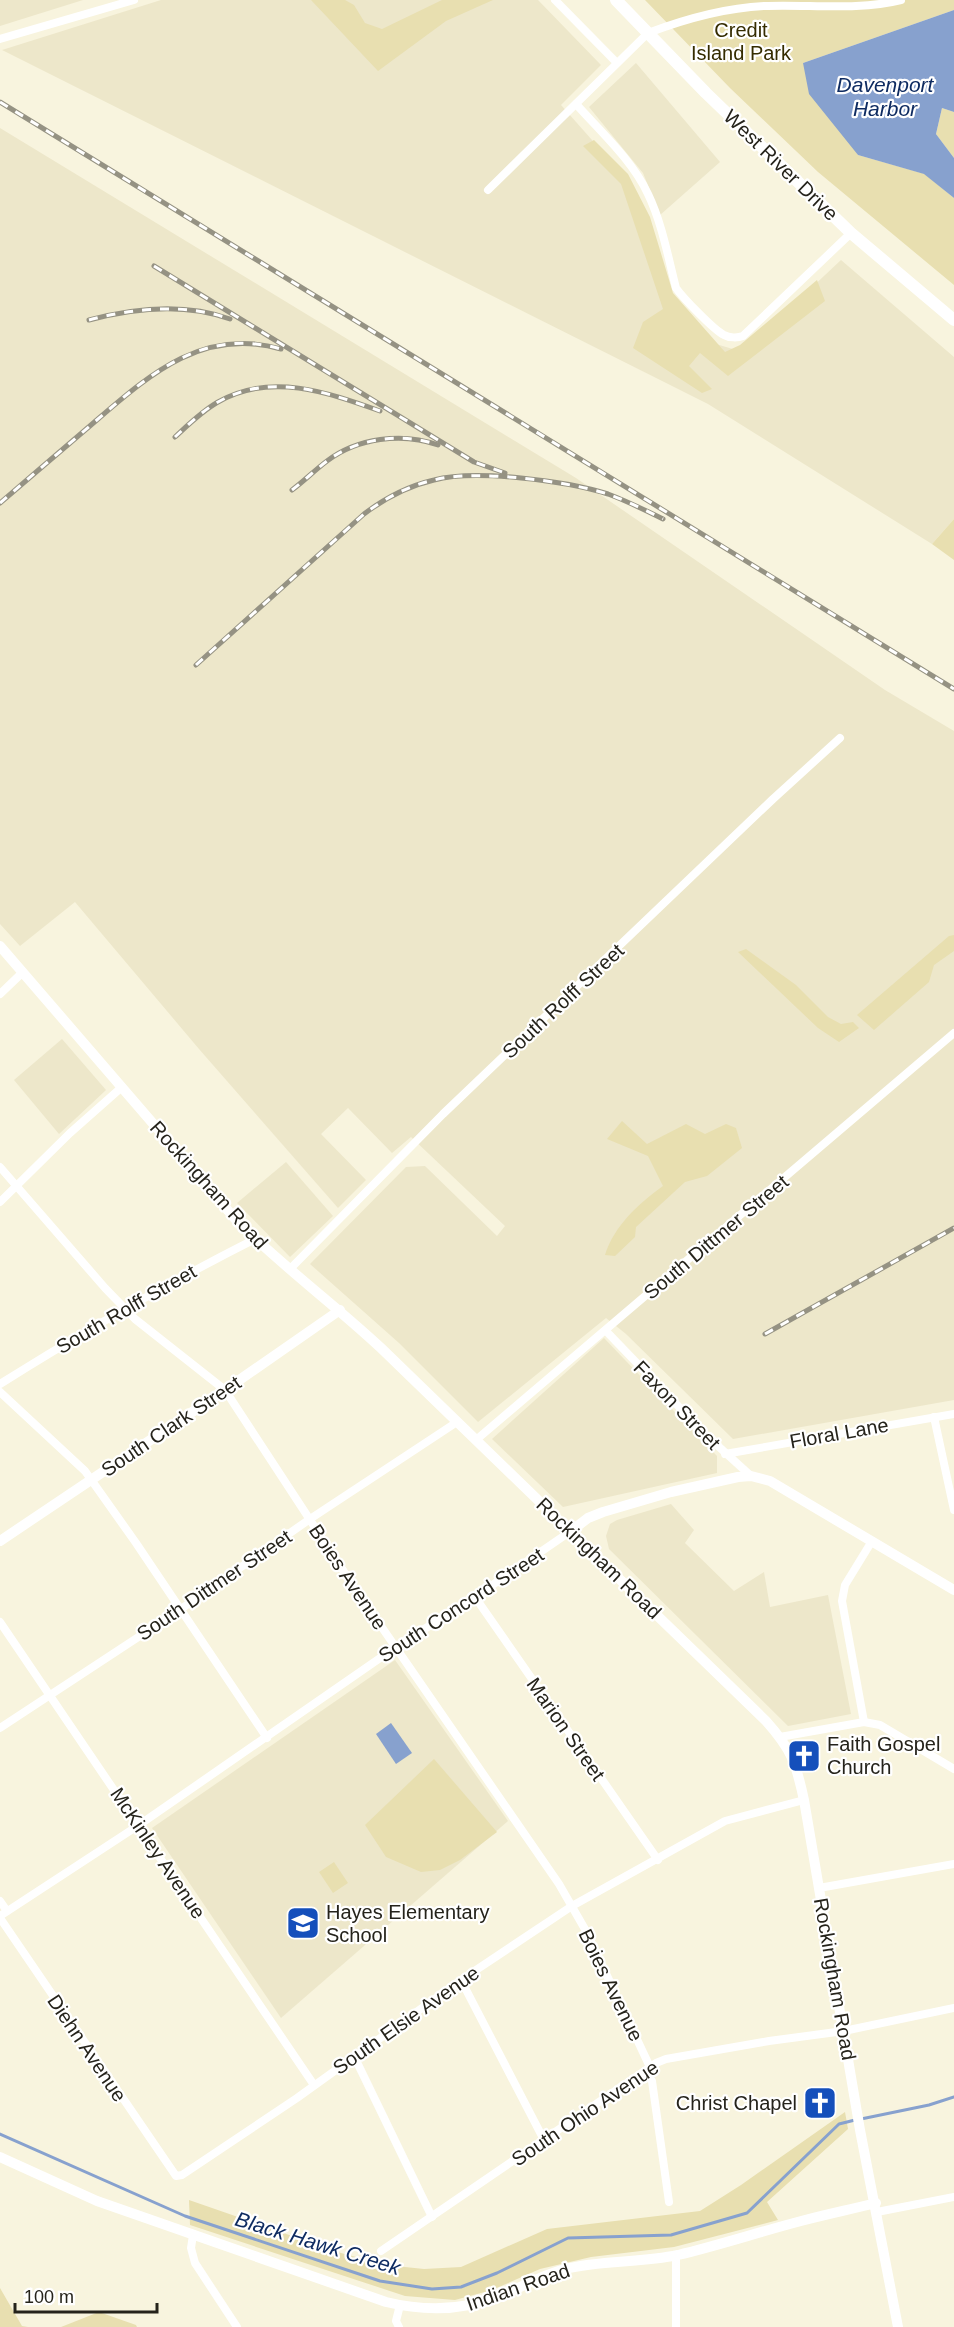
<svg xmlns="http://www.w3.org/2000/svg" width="954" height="2327" font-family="Arial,sans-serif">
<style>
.built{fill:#ede7ca}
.green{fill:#e8dfb0}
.water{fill:#87a1ce}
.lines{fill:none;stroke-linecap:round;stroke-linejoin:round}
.stream{stroke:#87a1ce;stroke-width:3}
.minor{stroke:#fff;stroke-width:8}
.tertiary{stroke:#fff;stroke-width:10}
.primary{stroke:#fff;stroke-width:12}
.rail-casing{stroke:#959283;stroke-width:5}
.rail{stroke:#fff;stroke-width:3;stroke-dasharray:9;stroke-linecap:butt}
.labels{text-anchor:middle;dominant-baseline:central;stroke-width:4.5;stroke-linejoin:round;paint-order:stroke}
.park-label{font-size:20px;fill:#352c00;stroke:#fff}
.street-label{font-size:20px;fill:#25231b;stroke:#fff}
.poi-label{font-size:20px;fill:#25231b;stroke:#fff;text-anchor:start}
.water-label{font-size:21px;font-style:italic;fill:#0e2b61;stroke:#fff}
</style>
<rect width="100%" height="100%" fill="#f8f4de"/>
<g class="built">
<path d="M0,0H83L0,26Z"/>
<path d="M161,0H538L601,65L561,105L623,175L667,290L709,342L743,352L841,260L954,357V519L932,544L708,404L2,50Z"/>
<path d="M636,63L720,162L660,215L643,173L589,107Z"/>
<path d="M0,128L576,478L885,690L954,731V1400L733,1439L626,1334L606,1318L478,1422L399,1343L310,1264L406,1167L425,1166L497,1236L505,1226L411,1137L392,1153L348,1108L321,1134L366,1180L338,1208L199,1049L75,902L20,946L0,924Z"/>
<path d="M62,1039L106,1090L59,1134L14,1080Z"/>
<path d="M286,1162L333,1216L290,1257L237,1203Z"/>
<path d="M604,1338L717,1456V1473L563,1507L492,1439Z"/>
<path d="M671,1504L694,1530L685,1543L734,1591L764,1572L770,1607L828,1595L851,1714L788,1726L609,1549L606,1536L610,1524L617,1520Z"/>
<path d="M395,1660L508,1821L281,2018L152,1828Z"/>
</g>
<g class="green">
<path d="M311,0H345L354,5L365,23L382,29L442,0H493L446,21L378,71Z"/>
<path d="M645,0H954V10L803,63L858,155L925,174L954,198V285L818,172L730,88Z"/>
<path d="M942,108L954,112V158L936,134Z"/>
<path d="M594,140L628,174L650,217L673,293L725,352L740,345L817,280L825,301L728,376L700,353L689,366L712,389L702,393L633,348L643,322L663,309L621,184L583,146Z"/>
<path d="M954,519V560L932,544Z"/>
<path d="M954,935V951L934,965L929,982L874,1030L857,1015L949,936Z"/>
<path d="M746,949L796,985L828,1017L841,1024L853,1022L859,1028L839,1042L818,1028L738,952Z"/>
<path d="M622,1121L647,1144L686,1124L705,1134L726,1124L736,1128L742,1148L707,1176L685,1182L636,1227L635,1237L615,1256L605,1255C614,1226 639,1203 663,1186L648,1156L607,1139Z"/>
<path d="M434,1759L497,1832L460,1860L440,1870L421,1872L386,1857L365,1825Z"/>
<path d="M334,1862L348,1883L333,1893L319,1872Z"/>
<path d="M845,2112L848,2129L767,2202L778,2220L674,2247L591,2257L540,2269L492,2290L455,2300L405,2296L190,2225L189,2200L341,2253L386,2265L424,2269L461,2267L547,2229L700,2211L741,2185Z"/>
<path d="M0,2288L22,2326L28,2327H0Z"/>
<path d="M99,2312L136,2325L137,2327H61Z"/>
</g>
<g class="water">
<path d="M954,10V112L942,108L936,134L954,158V198L924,174L858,155L809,94L803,63Z"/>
<path d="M391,1723L412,1753L396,1764L376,1734Z"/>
</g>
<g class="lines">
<g class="stream">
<path d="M861,2119L929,2105L954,2097"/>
<path d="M0,2134L185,2216L380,2281L432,2289L461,2287L497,2273L568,2238L671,2235L747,2213L839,2124L855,2120"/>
</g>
<g class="minor">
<path d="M555,0L617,63"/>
<path d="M0,39L134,0"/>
<path d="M576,104C601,132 632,160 648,194C662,223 668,257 676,288C683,298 714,330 724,335C729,338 738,338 743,336L851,233"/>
<path d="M488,190L648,33C685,19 724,8 764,6C809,4 857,11 901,0"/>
<path d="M0,994L23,972"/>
<path d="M0,1167L105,1288L135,1319L225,1390L352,1584L559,1884L586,1931L650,2067"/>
<path d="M0,1202L70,1133L122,1087"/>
<path d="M290,1269L443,1114L773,799L840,738"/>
<path d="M606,1331L707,1436L751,1476"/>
<path d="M0,1384C83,1332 168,1283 255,1239"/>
<path d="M0,1392L85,1471L136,1543L267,1738"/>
<path d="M934,1417L954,1510"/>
<path d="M476,1440L954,1033"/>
<path d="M725,1454L954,1414"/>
<path d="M475,1597L658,1860"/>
<path d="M0,1622L314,2085"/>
<path d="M864,1722L842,1601L845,1585L872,1541"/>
<path d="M0,1728L181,1609L310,1519L457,1422"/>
<path d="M780,1737L864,1722L880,1725L954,1769"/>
<path d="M819,1888L954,1864"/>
<path d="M0,1901L7,1911"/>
<path d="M0,1916L139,1825L396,1647L475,1597L571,1531"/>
<path d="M0,1918L176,2176L182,2175L297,2098L461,1980L572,1906L725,1821L804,1800"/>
<path d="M461,1980L544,2140"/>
<path d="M354,2056L432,2217"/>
<path d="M645,2071L652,2081L669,2202"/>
<path d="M877,2212L954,2197"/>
<path d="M193,2235L191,2248L195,2263L237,2327"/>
<path d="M381,2251L656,2063L666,2059L769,2041L844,2031L954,2008"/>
<path d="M399,2327L396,2321L400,2305"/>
<path d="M676,2327V2255"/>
</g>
<g class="tertiary">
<path d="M0,946L237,1221C282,1266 334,1304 381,1348L766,1721C792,1750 796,1763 804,1800L860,2130L898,2327"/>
<path d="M571,1531L588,1518L603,1512L671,1492L738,1477L751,1476L770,1481L954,1590"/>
<path d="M0,1541L225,1390L340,1310"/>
<path d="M0,2157L97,2201L386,2302C423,2311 461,2311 498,2297C520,2288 541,2275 565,2269C601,2260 640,2263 678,2255C720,2245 762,2231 805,2220C828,2214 852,2209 876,2203"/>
</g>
<path class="primary" d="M616,0L706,93L851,233L954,320"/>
<g class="rail-casing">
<g id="rail">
<path d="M0,102L954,689"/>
<path d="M154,266L474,462L505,473"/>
<path d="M89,320C134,308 186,303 230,319"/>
<path d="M175,437C188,425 202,411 218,402C270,372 327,392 380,411"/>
<path d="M292,490C304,481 315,470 327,461C357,438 402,432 438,445"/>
<path d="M0,503C30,477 61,451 91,425C147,377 201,326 281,349"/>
<path d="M196,665L364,514C385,498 408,486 434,480C475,469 567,481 608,494C627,501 645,510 663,519"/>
<path d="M765,1334L954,1228"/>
</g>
</g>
<use href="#rail" class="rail"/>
</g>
<defs>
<g id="church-square" transform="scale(1.725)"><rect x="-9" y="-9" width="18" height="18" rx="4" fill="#154fbb" stroke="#fff"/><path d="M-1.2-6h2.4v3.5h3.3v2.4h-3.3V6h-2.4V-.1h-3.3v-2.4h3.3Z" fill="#fff"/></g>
<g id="school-square" transform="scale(1.725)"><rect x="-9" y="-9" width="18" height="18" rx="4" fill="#154fbb" stroke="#fff"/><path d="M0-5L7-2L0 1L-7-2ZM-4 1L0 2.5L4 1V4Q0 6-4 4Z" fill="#fff"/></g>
</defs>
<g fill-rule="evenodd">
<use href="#church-square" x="804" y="1756"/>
<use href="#school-square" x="303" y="1923"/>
<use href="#church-square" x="820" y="2103"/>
</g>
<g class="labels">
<g class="park-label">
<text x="741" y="30">Credit<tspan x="741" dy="23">Island Park</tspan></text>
</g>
<g class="street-label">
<text transform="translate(781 165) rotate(44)">West River Drive</text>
<text transform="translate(563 1001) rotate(-43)">South Rolff Street</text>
<text transform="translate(209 1185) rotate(48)">Rockingham Road</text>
<text transform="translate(716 1237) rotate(-40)">South Dittmer Street</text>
<text transform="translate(126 1309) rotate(-30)">South Rolff Street</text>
<text transform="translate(677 1405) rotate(46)">Faxon Street</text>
<text transform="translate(171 1426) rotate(-34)">South Clark Street</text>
<text transform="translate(839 1433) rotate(-10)">Floral Lane</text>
<text transform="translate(599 1558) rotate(44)">Rockingham Road</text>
<text transform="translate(348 1577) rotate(56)">Boies Avenue</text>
<text transform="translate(214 1585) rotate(-34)">South Dittmer Street</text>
<text transform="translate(461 1605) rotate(-33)">South Concord Street</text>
<text transform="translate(566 1729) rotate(55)">Marion Street</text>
<text transform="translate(158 1853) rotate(56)">McKinley Avenue</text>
<text transform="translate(835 1979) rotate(80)">Rockingham Road</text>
<text transform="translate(611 1985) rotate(64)">Boies Avenue</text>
<text transform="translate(406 2020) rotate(-35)">South Elsie Avenue</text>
<text transform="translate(87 2048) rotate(56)">Diehn Avenue</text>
<text transform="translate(585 2113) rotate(-34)">South Ohio Avenue</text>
<text transform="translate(518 2287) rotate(-19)">Indian Road</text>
</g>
<g class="poi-label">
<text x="827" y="1744">Faith Gospel<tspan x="827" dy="23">Church</tspan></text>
<text x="326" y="1912">Hayes Elementary<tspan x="326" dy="23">School</tspan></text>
<text x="797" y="2103" text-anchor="end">Christ Chapel</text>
</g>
<g class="water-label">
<text x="885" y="84">Davenport<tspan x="885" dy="24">Harbor</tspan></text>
<text transform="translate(318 2243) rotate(17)">Black Hawk Creek</text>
</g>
</g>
<path d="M15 2303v9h142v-9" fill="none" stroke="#25231b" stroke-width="3"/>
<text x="24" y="2303" font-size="18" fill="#25231b" stroke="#ffffff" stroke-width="4.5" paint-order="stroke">100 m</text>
</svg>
